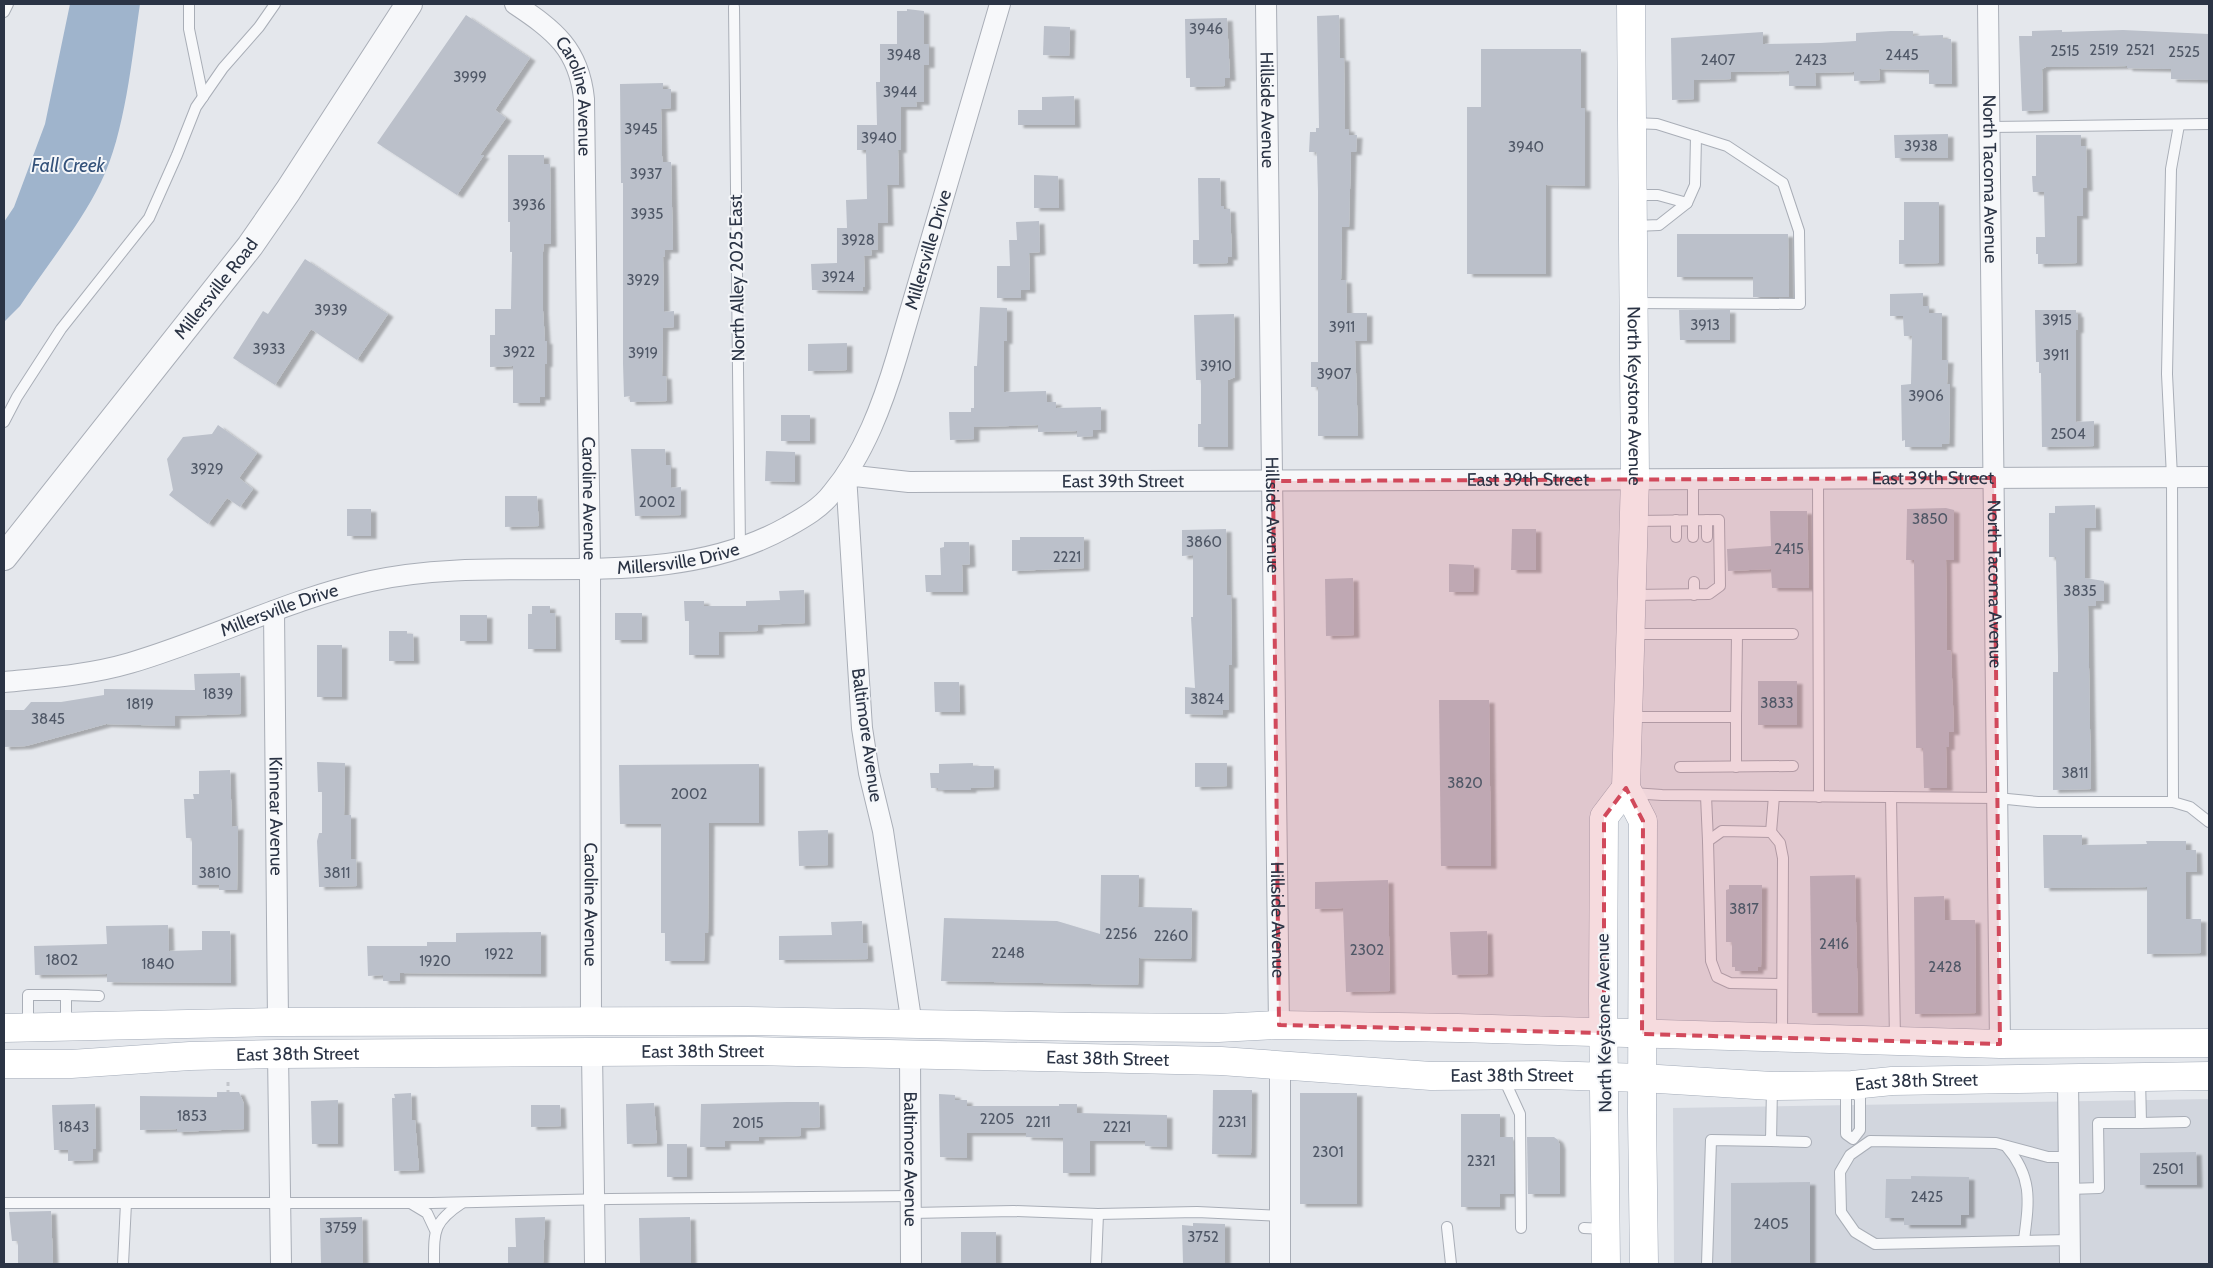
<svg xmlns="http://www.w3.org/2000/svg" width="2213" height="1268" font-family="Cabin,sans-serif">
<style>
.built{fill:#d2d6de}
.water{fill:#9fb4cc}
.building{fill:#bbc0ca;filter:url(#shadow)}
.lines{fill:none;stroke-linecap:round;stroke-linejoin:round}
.service-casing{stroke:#a9aeb7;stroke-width:12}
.minor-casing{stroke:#a9aeb7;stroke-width:22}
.tertiary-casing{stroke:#a9aeb7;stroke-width:28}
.primary-casing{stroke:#a3abb8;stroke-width:29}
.path{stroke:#c2c5cb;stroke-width:3;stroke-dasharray:4 4;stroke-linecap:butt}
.service{stroke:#f7f8fa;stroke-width:10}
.minor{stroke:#f7f8fa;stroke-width:20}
.tertiary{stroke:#f7f8fa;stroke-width:26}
.primary{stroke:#fff;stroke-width:28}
.marked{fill:#d1495b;fill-opacity:0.2;stroke:#d1495b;stroke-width:4;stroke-dasharray:10 6;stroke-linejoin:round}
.labels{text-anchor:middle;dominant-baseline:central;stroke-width:4;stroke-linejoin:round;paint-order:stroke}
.number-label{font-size:15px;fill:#4f5766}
.street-label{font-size:18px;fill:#2b3445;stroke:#f4f6f9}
.water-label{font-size:19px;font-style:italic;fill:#34527a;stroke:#f4f6f9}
</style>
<defs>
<filter id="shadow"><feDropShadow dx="5.5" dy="3" stdDeviation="1" flood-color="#0004"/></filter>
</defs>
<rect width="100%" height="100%" fill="#e4e7ec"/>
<path class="built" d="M2209,1099V1264H1674L1673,1108Z"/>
<path class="water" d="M70,4H140C132,57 125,134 101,182C80,225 47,265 20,306L4,322V222L14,207L45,124Z"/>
<g class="building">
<path d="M907,9L924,11V44H929V65H924V102H916L917,107H901V150H898L899,185H887L888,223H878V250H871L872,255L864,256L865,287H863V291L812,290L811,264L837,263V228H847L846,200L867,199L866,150H857V125H877L876,82H880V44H897V11H907Z"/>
<path d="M466,15L530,58L495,110L506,118L480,155H484L457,195L377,143Z"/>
<path d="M1339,15L1340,58H1344L1345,129H1349V135H1357L1356,152H1351L1349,227H1342L1341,280H1346L1347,313H1367V341H1355L1358,436H1318V387H1311V362H1318V192L1317,155L1316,152H1309L1310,132H1316V128H1319L1317,16Z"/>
<path d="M1227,18L1230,78H1225V86L1190,87V78H1186L1185,19Z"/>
<path d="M1044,26L1070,27L1069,56L1043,55Z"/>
<path d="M2062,30V32L2123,30L2209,34V80L2171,79V69L2127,68V66L2046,67L2042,69L2043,110L2022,111L2019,36H2032V31Z"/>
<path d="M1891,31H1913V36L1943,35V39H1951L1952,84H1929V70L1879,69L1880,80L1854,81V72L1815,73L1816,86H1789V71L1731,72V79L1694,80V99L1672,100L1671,38L1763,32V44L1820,43L1856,41V33Z"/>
<path d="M1481,49H1581V108H1585V186L1546,185V274H1467V107H1481Z"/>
<path d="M663,83V89H671V108L661,109L662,156L663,162H671L673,250H665V256L663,257L664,312L674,311V327L663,328L662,376H666L667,401L630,402V396L624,397L623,363V183H621L620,84Z"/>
<path d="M1074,96L1075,125H1018V110H1042V97Z"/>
<path d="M1948,134V158H1895L1894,135Z"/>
<path d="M2036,135H2081V146H2086L2087,188H2083V216H2077V263L2038,264V254H2036V237H2045L2044,192H2033L2032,176H2036Z"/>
<path d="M508,155H544V164H550L551,244H544L543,252V311L545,341H547V364H545V397H540V403H513V366L490,367V335H495V309H511L512,252H510V222H508Z"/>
<path d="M1034,175L1058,176L1059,208H1034Z"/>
<path d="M1198,178H1220L1221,206H1224V209H1230L1232,257H1228V263L1193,264V240H1199Z"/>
<path d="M1904,202H1939V263L1899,264V240H1904Z"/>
<path d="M1039,221L1040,252L1029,253L1030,290H1021V298H997V266H1010L1009,240H1017L1016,222Z"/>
<path d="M1677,234H1788L1789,297H1753V277H1677Z"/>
<path d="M305,259L388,314L357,360L311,329L275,385L233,358L263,311L268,314Z"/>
<path d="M1923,293V306H1929V313H1942V360H1948L1947,384H1950L1949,444H1942V447H1905V440L1902,441L1901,385L1911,384L1912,336H1904L1903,316H1890V294Z"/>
<path d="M980,307L1007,308V341H1004V392L1046,391L1047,402H1056V408L1101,407V430H1093V436L1077,437V431L1038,432V425L974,427V439L950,440L949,412H971V408H974V366H977Z"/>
<path d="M1679,310H1730V340H1680Z"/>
<path d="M2035,310H2076V314H2078V330H2076V422L2094,421V446L2042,447L2041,373H2039V362H2036Z"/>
<path d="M1234,314L1235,377L1228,380V447H1198V424H1201V380H1196L1194,315Z"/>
<path d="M847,343V370L808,371V344Z"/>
<rect x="781" y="415" width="29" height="26"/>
<path d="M218,425L257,453L239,478L253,489L240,507L227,498L208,524L169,495L173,490L167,459L183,437L212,434Z"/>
<path d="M631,449H665L666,465H671V488L681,487V515L635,516Z"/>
<path d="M766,451L795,452V482L765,481Z"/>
<path d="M505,496H537L539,526L505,527Z"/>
<path d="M2095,505L2096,528H2085V578L2104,581V601H2096V606H2088L2091,789L2053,790V672H2058V657L2056,557H2049V513H2055V506Z"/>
<path d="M1946,508L1954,510V560H1946L1947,650L1951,651L1954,732H1949V747H1946L1947,788H1924L1923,748H1916L1914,560H1906L1907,509Z"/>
<rect x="347" y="509" width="24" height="27"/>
<path d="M1770,511H1807L1809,588H1772L1771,569L1728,571L1727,549L1771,546Z"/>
<path d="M1226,529L1227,595H1231L1232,665H1229V710H1223L1222,715L1185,714V687L1195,688L1191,617H1193V555L1182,556V530Z"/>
<path d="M1512,529H1536V570H1511Z"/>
<path d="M1020,537H1084V568L1012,571V540H1020Z"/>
<path d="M944,542H969L970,564L962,565L963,592H926L925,575H941L940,548L944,547Z"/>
<path d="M1449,564L1474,565L1473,592H1449Z"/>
<path d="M1353,578L1354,635L1326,636L1325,579Z"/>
<path d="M804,590L805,623L758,625V631L719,632V655H689V621H685L684,601H704V606H746V601L780,600L779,591Z"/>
<path d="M532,606H550V613H555L556,649H528V614H532Z"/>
<rect x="615" y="613" width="27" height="27"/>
<rect x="460" y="615" width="27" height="26"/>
<path d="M389,631H407V634H413L414,661H389Z"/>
<rect x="317" y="645" width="25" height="52"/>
<path d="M240,673L241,714L175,716V726L106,724L26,746L4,747V710H24L31,702H61L104,695V689L195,690L194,674Z"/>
<rect x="1758" y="681" width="39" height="44"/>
<path d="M934,682H959L960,712H935Z"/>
<path d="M1439,700H1489L1491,866H1441Z"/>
<path d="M317,762L345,763L344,815H351V859H356L357,886L319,887L317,841L319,833H322V792H318Z"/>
<path d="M973,763V766H994V787L971,788V790H938V788H931L930,773H939V764Z"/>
<path d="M1195,763H1227V786L1195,787Z"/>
<path d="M759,764V823H709L708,933H705L704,961H665V933H661V824H620L619,765Z"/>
<path d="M230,770L232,827L238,826L237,890H219V885H192V838H186L184,799H194L193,794H199V771Z"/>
<path d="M828,830V865L799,866L798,831Z"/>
<path d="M2043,835H2082V845L2147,844L2146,841H2186V850H2196L2197,872H2186V919H2201V953L2147,954V887L2044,888Z"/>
<path d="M1101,875H1139L1138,907L1192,908L1191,959L1139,958L1138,985L941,981L944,918L1057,921L1100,934Z"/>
<path d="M1855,875L1858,1013H1812L1810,876Z"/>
<path d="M1388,880L1390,991L1346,992L1343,908L1315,909V882Z"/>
<path d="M1729,885H1762L1761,967H1758V971H1735V967H1732V942H1726V890L1729,889Z"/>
<path d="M1944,896L1945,920H1975L1976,1013L1915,1014L1914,897Z"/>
<path d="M862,921L863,943H867L868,959L779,960V936L832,935L831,922Z"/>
<path d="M168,925L169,951L202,950V931H230L231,983L107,982V974L35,975L34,946L107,944L106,926Z"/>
<path d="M1487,931L1488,974L1452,975L1450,932Z"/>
<path d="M541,932V974L400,973V981H383V975L368,976L367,946H427V942H456V933Z"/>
<path d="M1213,1090H1252L1251,1155L1212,1154Z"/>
<path d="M217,1092H239L244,1104V1129L177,1132V1129L140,1130V1096L217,1097Z"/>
<path d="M411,1093L412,1120H415L419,1170L394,1171L392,1098H395L394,1094Z"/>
<rect x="1300" y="1093" width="57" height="111"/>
<path d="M939,1094L955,1095V1100H967V1106H1059V1104H1077V1113L1167,1115V1147L1145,1146V1141H1090V1173H1063V1138L1026,1137V1133H967V1158L940,1157Z"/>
<path d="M338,1100V1144H312L311,1101Z"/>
<path d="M788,1102H819L820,1127L801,1128V1136L759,1137V1141H725V1147H700L701,1104Z"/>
<path d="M654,1103L657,1143L627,1144L626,1104Z"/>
<path d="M95,1104L96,1149H93V1160L68,1161V1150H54L52,1105Z"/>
<path d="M531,1105H560L561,1126L531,1127Z"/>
<path d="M1461,1114H1500V1137H1513L1514,1194H1500V1207H1461Z"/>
<path d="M1527,1137H1554L1558,1140L1560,1146V1194H1528Z"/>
<rect x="667" y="1144" width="20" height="33"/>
<path d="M2196,1152L2197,1185H2140V1153Z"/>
<path d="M1911,1176L1969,1177V1215H1961V1225H1904V1218H1885L1886,1179H1911Z"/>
<path d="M1810,1182V1264H1731V1183Z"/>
<path d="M51,1211L53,1264H18V1241H12L9,1212Z"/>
<path d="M362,1217L363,1264H321L320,1218Z"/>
<path d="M545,1217L543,1264H508V1247H516L515,1218Z"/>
<path d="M690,1217L691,1264L640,1263L639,1218Z"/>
<path d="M1193,1223L1225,1224V1264H1183L1182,1225L1193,1226Z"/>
<rect x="961" y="1232" width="35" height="31"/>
</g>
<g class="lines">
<g class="service-casing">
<g id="service">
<path d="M189,4V29L203,97"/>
<path d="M734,7L740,549"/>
<path d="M4,12L8,4"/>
<path d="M1634,123L1657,124L1727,146L1783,183L1799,231L1800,304L1635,303"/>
<path d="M1989,127L2209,124"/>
<path d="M1634,195H1658L1687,203"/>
<path d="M1635,226L1659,225L1687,203L1695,185L1696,136"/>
<path d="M4,422L17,397L61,329L149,218L177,155L196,107L223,68L259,27L275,4"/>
<path d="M1818,478L1819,797"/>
<path d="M1676,537V520"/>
<path d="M1693,537V478"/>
<path d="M1707,537V520"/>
<path d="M1694,582V595"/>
<path d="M1632,595L1709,594L1720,586L1719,520L1635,521"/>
<path d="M1737,634H1793"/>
<path d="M1629,717H1736L1737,634H1633"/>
<path d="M1736,717V767"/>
<path d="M1680,767L1793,766"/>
<path d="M1632,793L1662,795L1997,798L2038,802H2173L2190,807L2209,822"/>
<path d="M1706,796L1708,841"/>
<path d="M1891,797L1895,1040"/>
<path d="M2173,802L2172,477L2167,374L2171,169L2179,125"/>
<path d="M1771,832L1774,796"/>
<path d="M66,995L99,996"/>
<path d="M28,1027V995H66V1026"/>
<path d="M1782,1036L1783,858L1780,843L1771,832L1722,831L1708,841L1711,961L1717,977L1730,983L1782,984"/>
<path d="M1503,1077L1520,1114L1521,1228"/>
<path d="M1852,1092L1860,1097V1130L1853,1139L1846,1134V1097Z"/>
<path d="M2141,1123L2185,1122"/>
<path d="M1771,1141L1806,1142"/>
<path d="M2006,1146C2033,1177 2029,1201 2024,1240"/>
<path d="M2069,1157H2048L1996,1143L1870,1141L1850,1155L1840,1172L1841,1212L1855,1232L1875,1244L2070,1240"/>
<path d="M2069,1189L2099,1188L2098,1123H2141L2140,1077"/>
<path d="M4,1203H432L610,1199L911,1196"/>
<path d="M412,1204L427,1213L435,1230"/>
<path d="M911,1213L1014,1211L1098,1214L1197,1212L1280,1216"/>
<path d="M1447,1227L1451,1264"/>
<path d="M1584,1228L1605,1229"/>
<path d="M123,1264L126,1203"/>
<path d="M434,1264C434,1231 433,1222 462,1203"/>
<path d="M1096,1264L1098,1214"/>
<path d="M1707,1264L1711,1140L1771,1141L1772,1087"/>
</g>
</g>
<g class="minor-casing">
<g id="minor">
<path id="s1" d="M515,4C554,30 579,49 584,99L590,567L591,1021"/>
<path id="s2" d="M1266,4L1279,1025"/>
<path id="s3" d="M1988,4L2000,1044"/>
<path id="s4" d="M274,611L278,1022"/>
<path id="s5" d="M4,682C46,678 89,675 130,663C212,639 288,599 371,581C508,551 662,597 787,527C803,518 821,508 832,493C864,455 883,403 897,356L1000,4"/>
<path id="s6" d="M909,1023L910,1012L883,831L869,773L862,728L846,475L909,482L2209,477"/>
<path d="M592,1052L595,1264"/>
<path id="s7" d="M910,1053L911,1264"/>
<path d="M278,1054L281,1264"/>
<path d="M1280,1066V1264"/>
<path d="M2068,1078L2070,1264"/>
</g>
</g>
<g class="tertiary-casing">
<g id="tertiary">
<path id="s8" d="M4,557L250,246L288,191L409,4"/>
</g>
</g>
<g class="primary-casing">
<g id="primary">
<path id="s9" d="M1631,4L1635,478L1626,788L1643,821L1642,1113L1644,1264"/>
<path d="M4,1028L278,1022L747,1021L1086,1027L1218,1028L1279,1025L1458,1028L2000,1044L2209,1043"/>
<path id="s10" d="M4,1064H71L190,1056L278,1054L753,1051L1221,1061L1431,1076L1546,1075L1642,1078L1772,1086L1852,1085L1892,1081L2209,1076"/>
<path d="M1606,1264L1603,1001L1604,817L1626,788"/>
</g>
</g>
<path class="path" d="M228,1082V1092"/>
<use href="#service" class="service"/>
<use href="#minor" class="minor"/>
<use href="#tertiary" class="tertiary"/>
<use href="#primary" class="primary"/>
</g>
<path class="marked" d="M1994,478L2000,1044L1642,1034L1643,821L1626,788L1604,817V1033L1279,1025L1273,481Z"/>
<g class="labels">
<g class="number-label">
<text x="1206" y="29">3946</text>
<text x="2104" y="50">2519</text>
<text x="2140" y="50">2521</text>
<text x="2065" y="51">2515</text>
<text x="2184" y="52">2525</text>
<text x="904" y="55">3948</text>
<text x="1902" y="55">2445</text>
<text x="1718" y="60">2407</text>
<text x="1811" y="60">2423</text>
<text x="470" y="77">3999</text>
<text x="900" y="92">3944</text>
<text x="641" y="129">3945</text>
<text x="879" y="138">3940</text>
<text x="1921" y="146">3938</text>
<text x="1526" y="147">3940</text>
<text x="646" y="174">3937</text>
<text x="529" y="205">3936</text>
<text x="647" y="214">3935</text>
<text x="858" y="240">3928</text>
<text x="838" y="277">3924</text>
<text x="643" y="280">3929</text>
<text x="331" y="310">3939</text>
<text x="2057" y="320">3915</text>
<text x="1705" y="325">3913</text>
<text x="1342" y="327">3911</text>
<text x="269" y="349">3933</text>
<text x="519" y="352">3922</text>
<text x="643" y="353">3919</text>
<text x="2056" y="355">3911</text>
<text x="1216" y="366">3910</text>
<text x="1334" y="374">3907</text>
<text x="1926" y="396">3906</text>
<text x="2068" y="434">2504</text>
<text x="207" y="469">3929</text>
<text x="657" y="502">2002</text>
<text x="1930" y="519">3850</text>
<text x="1204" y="542">3860</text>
<text x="1789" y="549">2415</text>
<text x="1067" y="557">2221</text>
<text x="2080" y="591">3835</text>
<text x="218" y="694">1839</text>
<text x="1207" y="699">3824</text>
<text x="1777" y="703">3833</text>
<text x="140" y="704">1819</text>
<text x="48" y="719">3845</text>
<text x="2075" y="773">3811</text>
<text x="1465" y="783">3820</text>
<text x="689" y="794">2002</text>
<text x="215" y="873">3810</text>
<text x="337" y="873">3811</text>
<text x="1744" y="909">3817</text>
<text x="1121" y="934">2256</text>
<text x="1171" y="936">2260</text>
<text x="1834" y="944">2416</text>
<text x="1367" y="950">2302</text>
<text x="1008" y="953">2248</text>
<text x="499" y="954">1922</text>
<text x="62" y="960">1802</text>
<text x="435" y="961">1920</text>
<text x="158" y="964">1840</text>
<text x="1945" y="967">2428</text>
<text x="192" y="1116">1853</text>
<text x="997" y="1119">2205</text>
<text x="1038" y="1122">2211</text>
<text x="1232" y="1122">2231</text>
<text x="748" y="1123">2015</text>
<text x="74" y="1127">1843</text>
<text x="1117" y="1127">2221</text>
<text x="1328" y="1152">2301</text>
<text x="1481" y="1161">2321</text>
<text x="2168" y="1169">2501</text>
<text x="1927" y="1197">2425</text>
<text x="1771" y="1224">2405</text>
<text x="341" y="1228">3759</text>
<text x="1203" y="1237">3752</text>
</g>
<g class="street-label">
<text stroke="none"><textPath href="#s1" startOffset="118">Caroline Avenue</textPath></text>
<text stroke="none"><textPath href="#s2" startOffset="106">Hillside Avenue</textPath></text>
<text stroke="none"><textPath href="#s3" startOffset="175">North Tacoma Avenue</textPath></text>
<text stroke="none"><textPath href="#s5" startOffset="1126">Millersville Drive</textPath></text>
<text transform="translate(737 278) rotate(-91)">North Alley 2025 East</text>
<text stroke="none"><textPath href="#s8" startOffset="342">Millersville Road</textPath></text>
<text stroke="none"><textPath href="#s9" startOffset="392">North Keystone Avenue</textPath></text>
<text stroke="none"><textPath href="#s6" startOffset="1235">East 39th Street</textPath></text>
<text stroke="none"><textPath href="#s6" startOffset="1640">East 39th Street</textPath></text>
<text stroke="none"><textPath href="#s6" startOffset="830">East 39th Street</textPath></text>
<text stroke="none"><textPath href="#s1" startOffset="522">Caroline Avenue</textPath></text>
<text stroke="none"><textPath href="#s2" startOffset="511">Hillside Avenue</textPath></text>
<text stroke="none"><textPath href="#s5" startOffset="691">Millersville Drive</textPath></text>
<text stroke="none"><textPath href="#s3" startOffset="580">North Tacoma Avenue</textPath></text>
<text stroke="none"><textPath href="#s5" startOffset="286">Millersville Drive</textPath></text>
<text transform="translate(867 735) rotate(82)">Baltimore Avenue</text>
<text stroke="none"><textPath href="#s4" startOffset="205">Kinnear Avenue</textPath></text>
<text stroke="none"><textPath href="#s1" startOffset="928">Caroline Avenue</textPath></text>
<text stroke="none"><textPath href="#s2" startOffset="916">Hillside Avenue</textPath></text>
<text transform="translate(1604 1023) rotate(-91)">North Keystone Avenue</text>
<text stroke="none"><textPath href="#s10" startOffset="699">East 38th Street</textPath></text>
<text stroke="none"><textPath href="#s10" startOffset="294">East 38th Street</textPath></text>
<text stroke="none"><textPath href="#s10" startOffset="1104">East 38th Street</textPath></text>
<text stroke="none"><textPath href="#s10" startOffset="1509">East 38th Street</textPath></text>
<text stroke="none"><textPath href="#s10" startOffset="1914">East 38th Street</textPath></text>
<text stroke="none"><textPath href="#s7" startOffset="106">Baltimore Avenue</textPath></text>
</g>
<g class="water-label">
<text x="68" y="165">Fall Creek</text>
</g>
</g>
<rect width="2213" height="1268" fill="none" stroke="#2b3445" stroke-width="10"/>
</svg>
